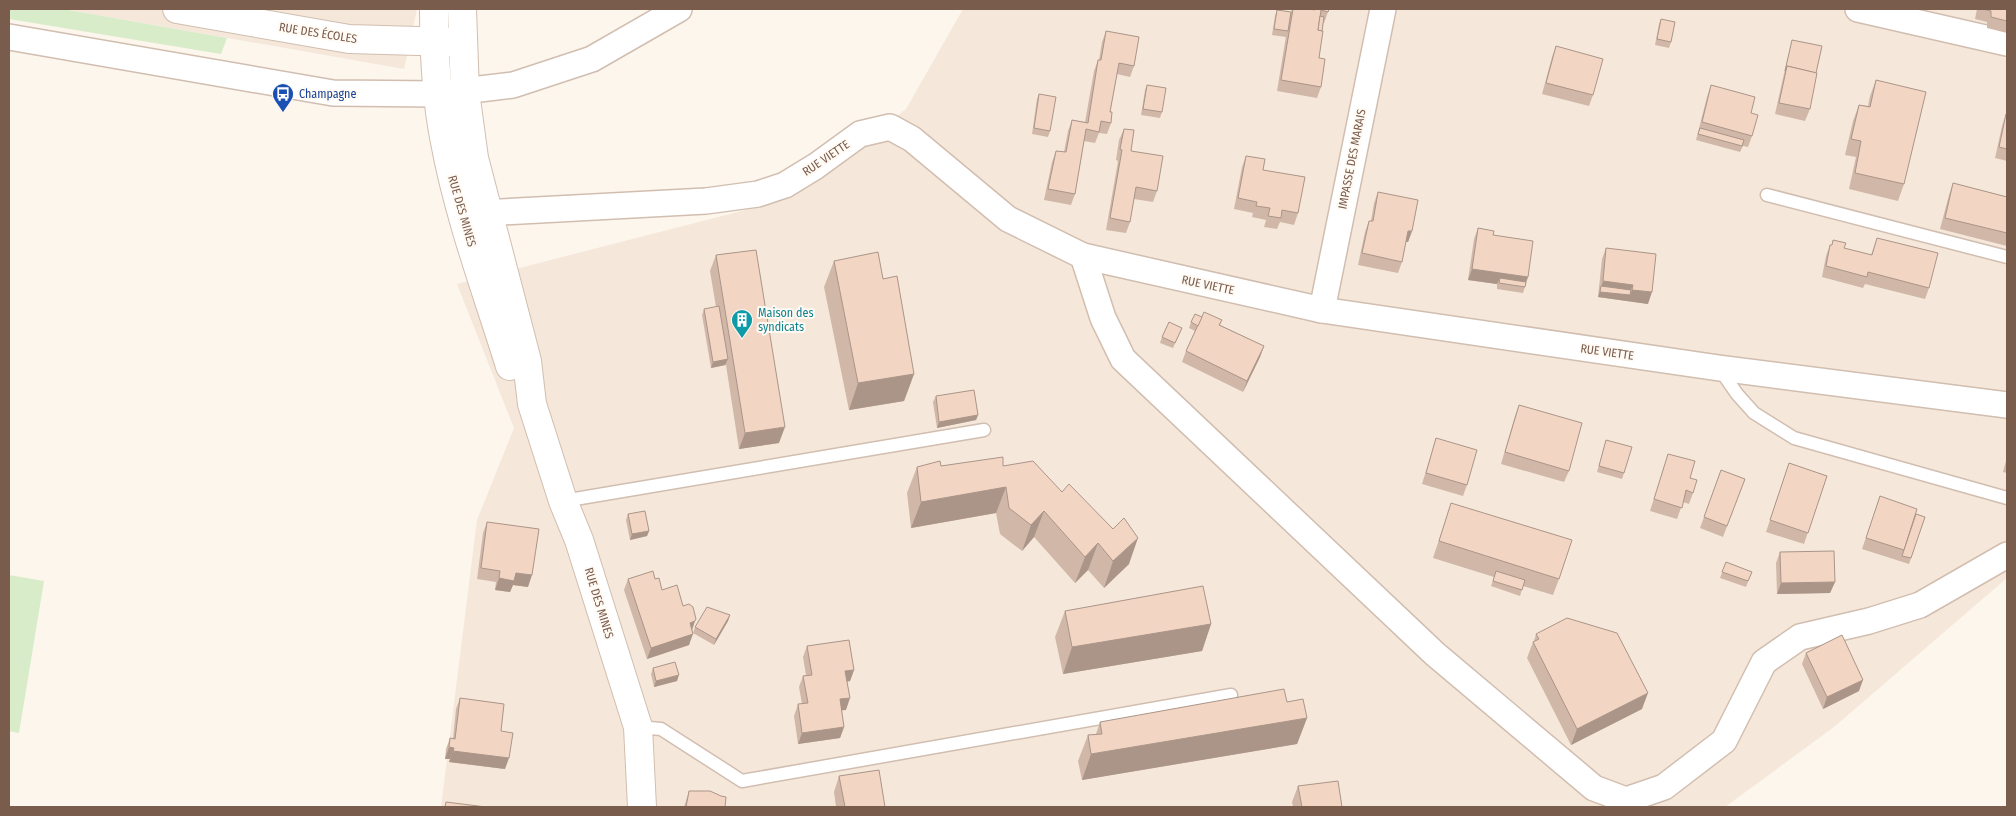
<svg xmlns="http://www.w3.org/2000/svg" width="2016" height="816" font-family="'Fira Sans Condensed',sans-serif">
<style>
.residential{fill:#f5e8da}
.green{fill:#d8ecc9}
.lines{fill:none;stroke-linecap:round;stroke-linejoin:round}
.service-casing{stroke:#d1beb0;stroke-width:15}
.minor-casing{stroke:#d1beb0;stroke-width:28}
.tertiary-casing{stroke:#d1beb0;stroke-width:30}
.service{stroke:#fff;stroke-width:12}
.minor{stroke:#fff;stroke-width:25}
.tertiary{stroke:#fff;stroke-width:28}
.wall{fill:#d1b7a8}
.shaded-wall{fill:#aa9588}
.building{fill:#f3d5c3;stroke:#aa9588}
.labels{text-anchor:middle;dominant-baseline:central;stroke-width:4;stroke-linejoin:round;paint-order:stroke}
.street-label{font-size:12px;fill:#7a5c4d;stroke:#fffaf3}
.transit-label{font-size:12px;fill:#164399;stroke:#fffaf3;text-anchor:start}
.culture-label{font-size:12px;fill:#0d838f;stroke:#fffaf3;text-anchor:start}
</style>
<rect width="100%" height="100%" fill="#fdf6ec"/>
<g class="residential">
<path d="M63,9H417L404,69Z"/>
<path d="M963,9H2007V578L1834,727L1725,807H441L477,520L514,428L457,284L784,200L906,109Z"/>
</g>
<g class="green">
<path d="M9,9H63L227,38L221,54L9,19Z"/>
<path d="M9,575L44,581L19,733L9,731Z"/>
</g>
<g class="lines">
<g class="service-casing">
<g id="service">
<path d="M1767,195L2007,257"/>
<path d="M1719,368L1737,394L1754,413L1794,438L2007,498"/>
<path d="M563,501L984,430"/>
<path d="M638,727L661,729L742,781L1231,695"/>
</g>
</g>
<g class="minor-casing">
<g id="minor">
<path d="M1858,9L2007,43"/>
<path d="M9,37L333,93L438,94L513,85L592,59L679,9"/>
<path d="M468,218L501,212L706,201L758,194L785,185L816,166L860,134L890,127L912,139L1008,219L1083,256L1322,310L1719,368L2007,405"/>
<path d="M1083,256L1103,318L1123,359L1435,654L1594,788L1626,800L1664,787L1724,741L1764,662L1800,637L1869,621L1920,605L2007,555"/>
<path d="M1322,310L1383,9"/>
</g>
</g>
<g class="tertiary-casing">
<g id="tertiary">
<path d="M177,9L349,39L453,42"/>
<path d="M434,9C434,53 436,98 445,142C459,218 487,292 510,366"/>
<path d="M462,9L465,92L474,158L527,361L532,404L563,501L579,540L638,727L642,807"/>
</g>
</g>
<use href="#service" class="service"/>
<use href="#minor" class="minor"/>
<use href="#tertiary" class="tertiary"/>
</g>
<g class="wall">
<path d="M1292,9H1329L1324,23H1323L1319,58L1321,87L1317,98L1277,91L1286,36V37L1272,35L1275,16L1277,10L1291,12Z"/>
<path d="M1977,9H2007V33L1987,28V22L1975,19Z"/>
<path d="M1661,19L1671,42L1669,48L1655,45L1659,24Z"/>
<path d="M1106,31L1134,66L1130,77L1117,74L1110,112L1111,123L1107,134L1099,133L1095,143L1084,141L1075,194L1071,205L1044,200L1052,162L1056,151L1064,152L1068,131L1072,120L1085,122L1094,71L1098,60H1099L1102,42Z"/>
<path d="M1792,40L1810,109L1805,121L1775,114L1783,78Z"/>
<path d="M1556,46L1593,95L1589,106L1542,94L1552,57Z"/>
<path d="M1876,80L1904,184L1898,201L1849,189L1856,157L1845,155L1853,121L1859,105L1868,106L1870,96Z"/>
<path d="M1147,85L1162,112L1160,118L1141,115L1145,90Z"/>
<path d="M1711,85L1751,113L1752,136L1748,147L1743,146L1740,152L1696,140L1707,97Z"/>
<path d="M1039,94L1050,131L1048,137L1032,134L1037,99Z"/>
<path d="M2006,114L2007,115V161L1995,158L2002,126Z"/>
<path d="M1124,129L1131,151L1157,191L1153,202L1134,199L1130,222L1126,233L1106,230L1118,161L1116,160L1119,140Z"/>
<path d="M1246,156L1263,170L1298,213L1294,225L1280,222L1277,229L1264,227L1266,220L1252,217L1253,213L1234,209L1242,167Z"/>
<path d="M1953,183L2007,197V246L1940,229L1949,195Z"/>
<path d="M1378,192L1412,231L1408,242H1406L1402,262L1398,273L1358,265L1365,232L1369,221H1371L1374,203Z"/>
<path d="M1478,228L1493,235L1528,277L1523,293L1497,289V284L1468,280L1474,239Z"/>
<path d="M1877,238L1929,288L1925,299L1865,284L1863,288L1822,277L1826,256L1830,245L1871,255Z"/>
<path d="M1606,248L1648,304L1598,297L1602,259Z"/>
<path d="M716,255L779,443L739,449L726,365L711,368L702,315L704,309L716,307L710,271Z"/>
<path d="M834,261L883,279L914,374L904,401L849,410L824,287Z"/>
<path d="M1202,317L1222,320L1220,325L1264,346L1260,357L1243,392L1182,362L1186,351L1195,331L1189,328L1191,322Z"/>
<path d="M1182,328L1173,348L1160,343L1162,337Z"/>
<path d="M936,396L978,415L976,420L937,428L933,402Z"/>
<path d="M1519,405L1569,471L1564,482L1501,464L1515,416Z"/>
<path d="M1436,438L1467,485L1463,496L1422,484Z"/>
<path d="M1606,440L1624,473L1622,479L1597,472Z"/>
<path d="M1668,454L1690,478L1693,493L1689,504L1683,502L1677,519L1650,511Z"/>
<path d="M2007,457V473L2003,472Z"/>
<path d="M1789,463L1827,476L1804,544L1766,532Z"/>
<path d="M941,466H1003L1129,564L1104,588L1088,570L1075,583L1034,537L1022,551L1000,534L996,513L911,528L907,493L917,467Z"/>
<path d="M1721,470L1745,479L1723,537L1700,528Z"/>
<path d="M1880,496L1916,514L1925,517L1909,564L1862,549Z"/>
<path d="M1451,503L1559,579L1553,595L1523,586L1520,596L1491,586L1494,577L1433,558Z"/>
<path d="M628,514L649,531L647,536L630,540L626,520Z"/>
<path d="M487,522L528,587L513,585L510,592L495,590L496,582L477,579L483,533Z"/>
<path d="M1780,552L1835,582L1830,593L1777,594L1776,563Z"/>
<path d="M1726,562L1752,572L1746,587L1720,578Z"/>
<path d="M628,579H655L662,590L695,621L692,630L689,645L647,659L624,590Z"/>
<path d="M1065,611L1211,624L1202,651L1063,674L1055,637Z"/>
<path d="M730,615L728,621L714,645L693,633L695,627Z"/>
<path d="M1536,634L1642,709L1571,745L1527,658L1533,642L1534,641Z"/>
<path d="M807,646L854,670L850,681L847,682L846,710H841L844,727L840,738L798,744L794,716L798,704H802L799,687L803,676L806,675L803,657Z"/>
<path d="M1806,653L1859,691L1823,709L1802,664Z"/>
<path d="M653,668L677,681L654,687L651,674Z"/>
<path d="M460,698L501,731L505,769L449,762L450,759H445L446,749L450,738L453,739L456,709Z"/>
<path d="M1287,702L1307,718L1297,744L1082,780L1078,761L1088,735L1096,734L1100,722Z"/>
<path d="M839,776L885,807H836L834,792Z"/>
<path d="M1298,786L1342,807H1293L1292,802Z"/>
<path d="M689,791L725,807H684Z"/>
</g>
<g class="shaded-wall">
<path d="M1408,231H1412L1408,242H1404Z"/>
<path d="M1472,269L1528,277L1524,287L1500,278L1497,284L1468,280Z"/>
<path d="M1603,281L1633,285L1629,295H1630L1632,290L1652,292L1648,304L1598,297Z"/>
<path d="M1264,346L1260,357L1243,392L1247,381Z"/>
<path d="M728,359L725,365L711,368L713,362Z"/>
<path d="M914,374L904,401L849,410L858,383Z"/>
<path d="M978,415L976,420L937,428L939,422Z"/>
<path d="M785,427L779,443L739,449L745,433Z"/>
<path d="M1006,487L996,513L911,528L921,502Z"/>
<path d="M1044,511L1034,537L1022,551L1031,525Z"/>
<path d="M649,531L647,536L630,540L632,534Z"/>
<path d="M1138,538L1129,564L1104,588L1113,561Z"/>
<path d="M1098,543L1088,570L1075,583L1085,557Z"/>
<path d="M516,573L532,575L528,587L513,585L510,592L495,590L499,578Z"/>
<path d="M1835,582L1830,593L1777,594L1781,583Z"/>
<path d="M730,615L728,621L714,645L716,639Z"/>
<path d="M695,621L691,633L690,623Z"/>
<path d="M1211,624L1202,651L1063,674L1072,647Z"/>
<path d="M693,634L689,645L647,659L651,648Z"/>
<path d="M854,670L850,681L841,682L845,671Z"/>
<path d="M679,675L677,681L654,687L656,681Z"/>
<path d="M1863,680L1859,691L1823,709L1827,697Z"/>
<path d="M1648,693L1642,709L1571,745L1577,729Z"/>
<path d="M850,698L846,710L836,711L840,699Z"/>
<path d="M1307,718L1297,744L1082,780L1091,754Z"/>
<path d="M844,727L840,738L798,744L802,733Z"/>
<path d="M449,747L454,748L450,759H445Z"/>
<path d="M453,751L509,758L505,769L449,762Z"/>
</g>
<g class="building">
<path d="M1293,9H1309L1315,10L1316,9H1329L1328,12L1321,10L1318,30L1323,31L1319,58L1325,59L1321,87L1281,80Z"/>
<path d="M1982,9H2007V21L1991,17V11Z"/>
<path d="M1277,10L1291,12L1288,31L1274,29Z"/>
<path d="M1320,16L1324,17L1322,31L1318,30Z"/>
<path d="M1661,19L1675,22L1671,42L1657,39Z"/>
<path d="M1106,31L1139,37L1134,66L1119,63L1110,112H1112L1111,123L1101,121L1099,132L1086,129L1075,194L1048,189L1056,151L1066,152L1072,120L1088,123L1098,60H1101Z"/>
<path d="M1792,40L1822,46L1816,73L1787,66L1785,71Z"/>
<path d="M1556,46L1603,59L1593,95L1546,83Z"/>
<path d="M1787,66L1817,73L1810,109L1779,103Z"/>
<path d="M1876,80L1926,92L1904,184L1855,173L1861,141L1851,139L1859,105L1870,107Z"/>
<path d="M1147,85L1166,88L1162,112L1143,109Z"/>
<path d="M1711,85L1755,97L1751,113L1758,115L1752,136L1702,122Z"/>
<path d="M1039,94L1056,97L1050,131L1034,128Z"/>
<path d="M2006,114L2007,115V149L1999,147Z"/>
<path d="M1700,128L1744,140L1742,146L1698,134Z"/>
<path d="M1124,129L1134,130L1131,151L1163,156L1157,191L1136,187L1130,222L1110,218L1122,150L1120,149Z"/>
<path d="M1246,156L1265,159L1263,170L1305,177L1298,213L1282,210L1281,218L1268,216L1270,208L1256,206L1257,202L1238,198Z"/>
<path d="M1953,183L2007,197V233L1945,218Z"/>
<path d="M1378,192L1418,200L1412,231H1408L1402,262L1362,253L1369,221H1373Z"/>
<path d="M1478,228L1494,231L1493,235L1533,241L1528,277L1472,269Z"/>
<path d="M1877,238L1938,253L1929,288L1868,272L1867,277L1826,266L1830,245H1832L1833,240L1846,243L1844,248L1872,255Z"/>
<path d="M1606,248L1656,254L1652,292L1632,290L1633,285L1603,281Z"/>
<path d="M756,250L785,427L745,433L716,255Z"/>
<path d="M878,252L883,279L897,276L914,374L858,383L834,261Z"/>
<path d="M1500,278L1526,282L1525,287L1499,283Z"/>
<path d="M1601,286L1631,290L1630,295L1600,292Z"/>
<path d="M719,306L728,359L713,362L704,309Z"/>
<path d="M1204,312L1222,320L1219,325L1264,346L1247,381L1186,351Z"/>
<path d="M1195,314L1202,317L1198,326L1191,322Z"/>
<path d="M1169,322L1182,328L1175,343L1162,337Z"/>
<path d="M974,390L978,415L939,422L936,396Z"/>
<path d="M1519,405L1582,423L1569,471L1505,452Z"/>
<path d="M1436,438L1477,450L1467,485L1426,473Z"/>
<path d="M1606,440L1632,447L1624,473L1599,466Z"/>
<path d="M1668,454L1695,461L1690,478L1697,480L1693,493L1686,490L1682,508L1654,499Z"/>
<path d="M1003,457V466L1033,461L1062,492L1069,484L1113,529L1124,518L1138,538L1113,561L1098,543L1085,557L1044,511L1031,525L1009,508L1006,487L921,502L917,467L940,461L941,466Z"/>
<path d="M1789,463L1827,476L1808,533L1770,520Z"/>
<path d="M1721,470L1745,479L1727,526L1704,517Z"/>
<path d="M1880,496L1917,509L1904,550L1866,538Z"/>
<path d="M1451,503L1572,540L1559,579L1439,541Z"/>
<path d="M645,511L649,531L632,534L628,514Z"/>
<path d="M1916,514L1925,517L1911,558L1902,556Z"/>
<path d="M487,522L539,529L532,575L516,573L514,581L499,578L500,571L481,568Z"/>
<path d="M1834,551L1835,582L1781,583L1780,552Z"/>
<path d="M1726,562L1752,572L1748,581L1722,572Z"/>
<path d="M653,571L655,579L659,578L662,590L677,585L683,606L689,604L693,607L696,619L695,621L690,623L693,634L651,648L628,579Z"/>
<path d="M1496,571L1525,580L1522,590L1493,581Z"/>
<path d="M1203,586L1211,624L1072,647L1065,611Z"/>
<path d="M707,607L730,615L716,639L695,627Z"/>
<path d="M1567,618L1617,633L1648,693L1577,729L1533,642L1539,639L1536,634Z"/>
<path d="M1842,635L1863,680L1827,697L1806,653Z"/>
<path d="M849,640L854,670L845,671L850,698L840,699L844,727L802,733L798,704L808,703L803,676L812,675L807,646Z"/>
<path d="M675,662L679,675L656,681L653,668Z"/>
<path d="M1284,689L1287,702L1303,699L1307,718L1091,754L1088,735L1102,734L1100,722Z"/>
<path d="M460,698L504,704L501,731L513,733L509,758L453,751L454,748L449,747L450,738L455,739Z"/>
<path d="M879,770L885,807H845L839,776Z"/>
<path d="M1338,781L1342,807H1302L1298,786Z"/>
<path d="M689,791H710L721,796L726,797L725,807H686Z"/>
<path d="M446,802L486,807H445Z"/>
</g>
<defs>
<g id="bus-pin" transform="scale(1.125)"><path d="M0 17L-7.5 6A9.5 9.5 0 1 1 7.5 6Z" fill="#1a4fb4" stroke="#fffaf3"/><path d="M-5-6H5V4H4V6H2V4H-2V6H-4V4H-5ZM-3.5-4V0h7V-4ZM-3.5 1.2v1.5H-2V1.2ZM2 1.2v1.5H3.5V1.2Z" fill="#fff"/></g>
<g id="building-pin" transform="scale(1.125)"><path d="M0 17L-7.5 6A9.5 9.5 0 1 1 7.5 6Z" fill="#0f9aa8" stroke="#fffaf3"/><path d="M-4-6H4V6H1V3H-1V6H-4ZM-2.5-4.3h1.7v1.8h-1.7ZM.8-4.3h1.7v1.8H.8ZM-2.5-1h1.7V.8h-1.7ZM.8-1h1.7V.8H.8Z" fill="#fff"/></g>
</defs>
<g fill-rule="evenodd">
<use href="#bus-pin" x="283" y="94"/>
<use href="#building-pin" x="742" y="320"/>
</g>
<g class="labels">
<g class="street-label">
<text transform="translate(318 33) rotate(9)">RUE DES ÉCOLES</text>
<text transform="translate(826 158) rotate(-34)">RUE VIETTE</text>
<text transform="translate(1352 159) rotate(-79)">IMPASSE DES MARAIS</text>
<text transform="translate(462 211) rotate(74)">RUE DES MINES</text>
<text transform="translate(1208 285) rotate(12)">RUE VIETTE</text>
<text transform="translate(1607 352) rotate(8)">RUE VIETTE</text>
<text transform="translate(599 603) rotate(73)">RUE DES MINES</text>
</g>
<g class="transit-label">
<text x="299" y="94">Champagne</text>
</g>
<g class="culture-label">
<text x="758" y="313">Maison des<tspan x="758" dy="14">syndicats</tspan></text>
</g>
</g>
<rect width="2016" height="816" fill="none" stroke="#7a5c4d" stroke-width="20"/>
</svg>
